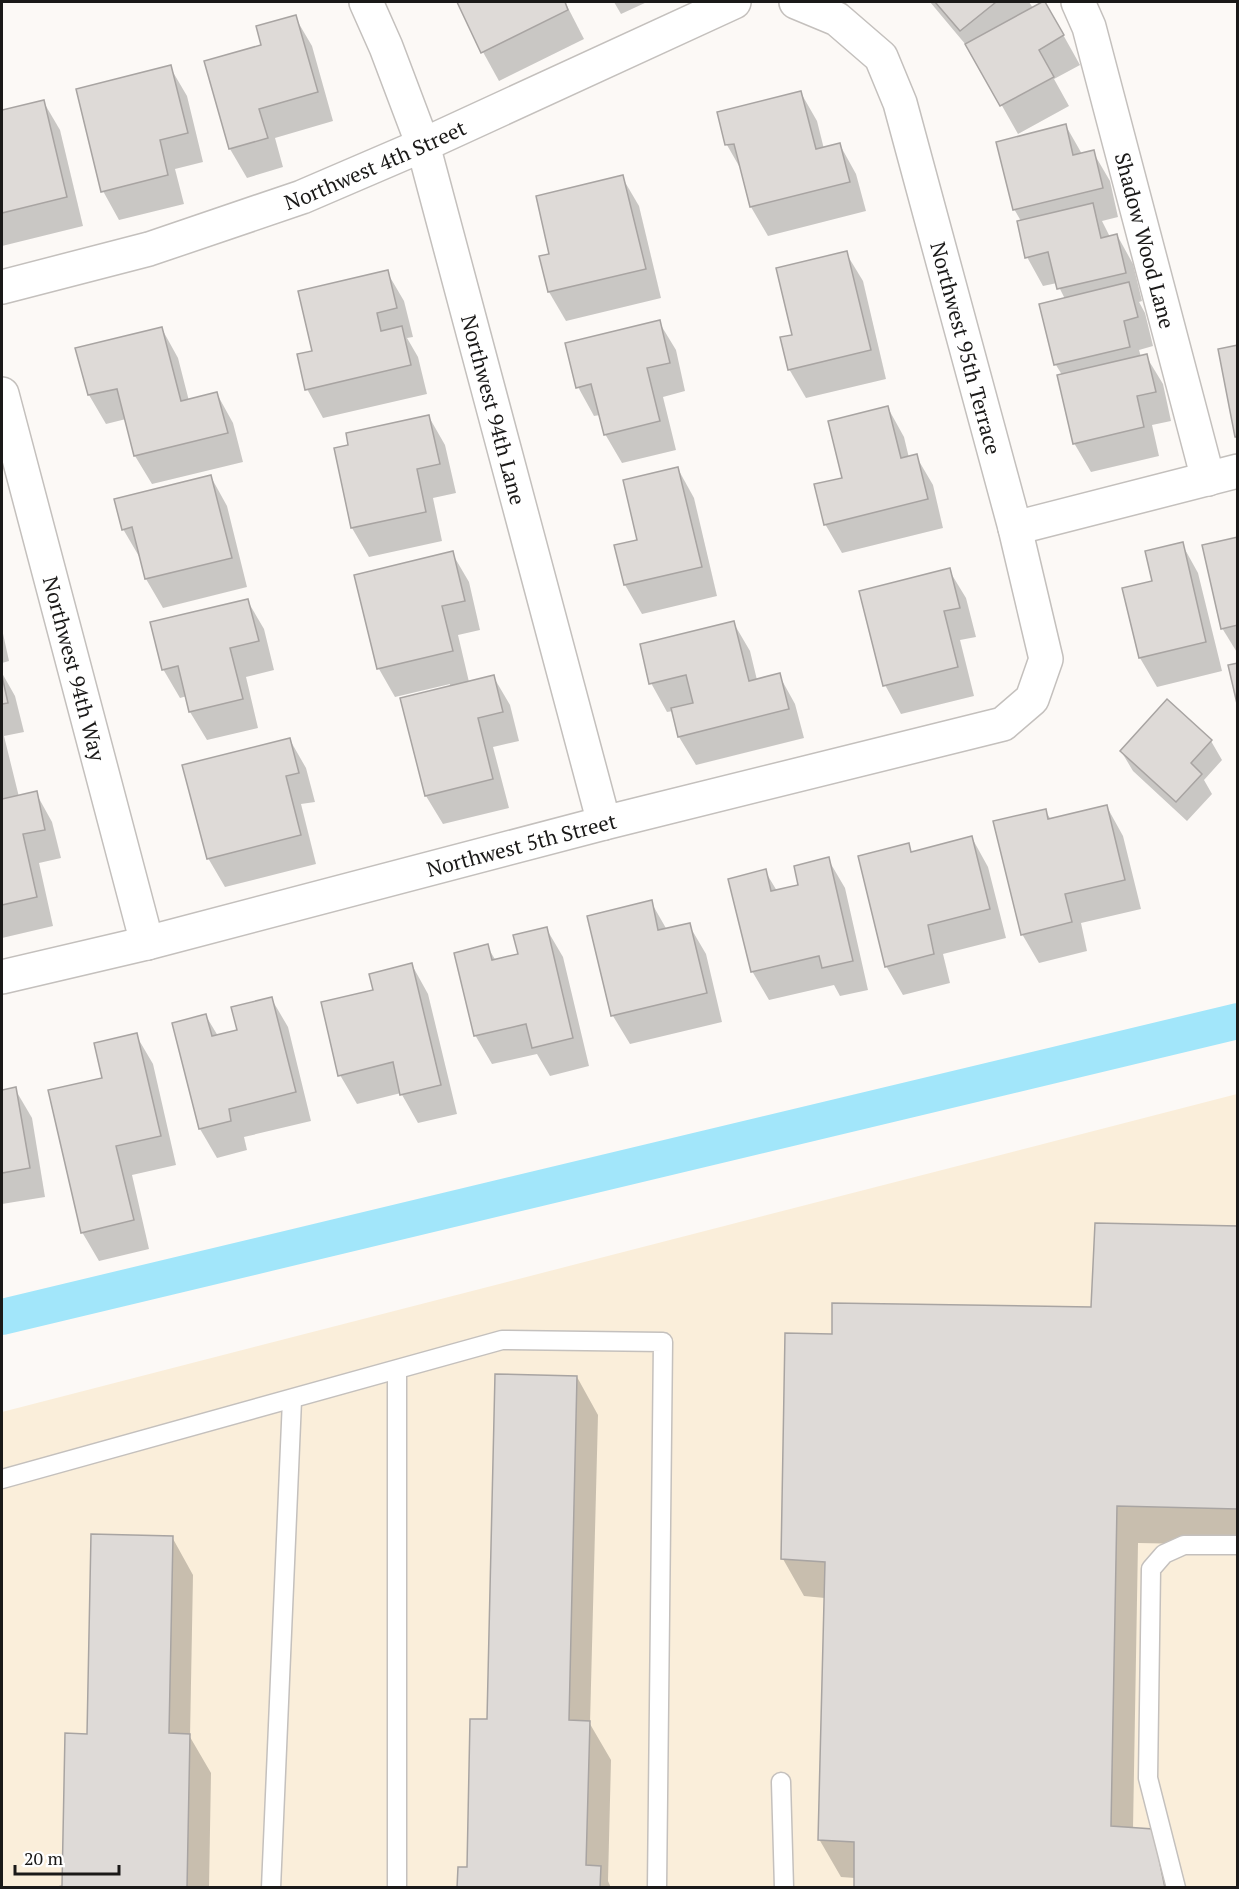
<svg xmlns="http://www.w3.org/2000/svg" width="1239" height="1889" font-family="'PT Serif',serif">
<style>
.commercial{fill:#faeeda}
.shadow{fill:#0003}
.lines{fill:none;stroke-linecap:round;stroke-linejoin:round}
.canal{stroke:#a2e6fa;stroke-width:36}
.building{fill:#dedad7;stroke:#a8a4a2;stroke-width:1.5}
.lane-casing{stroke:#c4c0bd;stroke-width:21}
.street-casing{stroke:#c4c0bd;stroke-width:36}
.lane{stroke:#fff;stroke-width:18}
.street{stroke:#fff;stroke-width:33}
.labels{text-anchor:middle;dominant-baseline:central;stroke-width:5;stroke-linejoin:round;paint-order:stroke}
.street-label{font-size:21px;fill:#1a1918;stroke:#fff}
</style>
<rect width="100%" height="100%" fill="#fcf9f6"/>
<path class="commercial" d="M1237,1094V1887L2,1888V1412Z"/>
<g class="shadow">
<path d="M458,2H565L584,39L499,81L483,52Z"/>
<path d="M614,2H647L621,14Z"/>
<path d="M930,2H1029L1033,8L1061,31L1080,65L1054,79L1069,106L1018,134L971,51Z"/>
<path d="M295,17L312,46L333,121L275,138L283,167L247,178L230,149L206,62L263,46Z"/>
<path d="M170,67L187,96L203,162L175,169L184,204L119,220L103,191Z"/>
<path d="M801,93L817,121L824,149L840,145L856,174L866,211L768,236L751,207L743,173L727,145L718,113Z"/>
<path d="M43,101L60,130L83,226L2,246V111Z"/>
<path d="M1066,126L1082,154L1093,152L1110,181L1118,217L1102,221L1110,237L1117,235L1133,264L1142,301L1139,302L1145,313L1153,346L1139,350L1141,357L1146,356L1163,384L1171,421L1152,425L1159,456L1091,472L1074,443L1062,375L1056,365L1041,305L1065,299L1057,283L1043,286L1027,257L1021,221L1014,209Z"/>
<path d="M622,177L639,206L661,298L566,321L549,292L551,255Z"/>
<path d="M846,253L863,281L886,379L806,398L789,369L794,336Z"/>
<path d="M387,272L404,301L413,337L407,338L418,357L427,394L323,418L307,389L314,352Z"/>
<path d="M659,322L676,350L685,391L663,397L676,450L622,463L605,434L600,415L594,416L578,387Z"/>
<path d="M162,329L178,358L189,401L217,394L233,423L243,462L152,484L135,456L126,419L106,424L89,395Z"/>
<path d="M888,408L904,437L909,458L916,456L933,485L943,528L842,553L825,524L843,479Z"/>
<path d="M429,417L445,445L456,493L433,498L442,541L369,557L352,528L336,449L350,446Z"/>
<path d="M678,469L694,498L717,596L642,614L625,585Z"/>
<path d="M211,477L227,506L247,587L163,608L146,579L140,558L123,529Z"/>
<path d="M1238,539V654L1222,628Z"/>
<path d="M1182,544L1198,573L1222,671L1157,687L1140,658L1124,589L1154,582Z"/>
<path d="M452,553L469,582L480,630L458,635L469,682L493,676L510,705L519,741L493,747L509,808L443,824L426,796L450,684L395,697L379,669Z"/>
<path d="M949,570L966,598L976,637L960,640L974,696L901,714L885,685Z"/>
<path d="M247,600L264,629L274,670L246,677L258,728L207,740L190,712L187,696L180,698L163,669Z"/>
<path d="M733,622L750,651L757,680L779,675L795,704L804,738L696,765L679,737L673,711L667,712L651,683Z"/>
<path d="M2,629L9,661L2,663Z"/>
<path d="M2,673L15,696L24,732L4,736L19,797L36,793L52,822L61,858L39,863L53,926L2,938Z"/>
<path d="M290,740L306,768L315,802L301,804L316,864L225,887L208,858Z"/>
<path d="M1211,741L1222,760L1204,780L1212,794L1187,821L1133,771L1121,751Z"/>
<path d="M1107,807L1123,836L1141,909L1081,923L1087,951L1039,963L1022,934L1045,810L1051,820Z"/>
<path d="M972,838L988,867L1006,938L943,954L950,983L903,995L886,966L908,845L912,853Z"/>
<path d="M828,859L845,888L868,990L840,996L834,985L769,1000L752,971L765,871L777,891L800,886Z"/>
<path d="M651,902L667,930L689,925L706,954L722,1022L630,1044L613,1016Z"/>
<path d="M546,928L563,957L589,1066L550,1076L537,1054L492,1064L475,1035L487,946L496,961L520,955Z"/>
<path d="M412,965L428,994L457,1114L418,1123L401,1093L357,1104L340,1075L375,991Z"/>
<path d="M271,998L288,1027L311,1121L244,1137L247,1150L217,1158L200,1129L174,1024L206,1016L218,1036L239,1031Z"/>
<path d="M136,1035L153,1064L176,1165L132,1175L149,1249L99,1261L82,1232L104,1079Z"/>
<path d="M15,1089L32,1118L45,1197L2,1204V1091Z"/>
<path d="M1238,1227V1545L1138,1543L1133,1829L1152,1830L1178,1888H855V1878L841,1877L819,1839L825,1598L804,1596L783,1559L834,1336L1092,1309Z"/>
<path d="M577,1377L598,1415L590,1724L611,1760L608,1881L611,1888H459L468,1869Z"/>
<path d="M172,1537L193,1575L190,1737L211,1773L209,1888H64Z"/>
</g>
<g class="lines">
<path class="canal" d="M2,1317L1238,1021"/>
</g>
<g class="building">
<path d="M457,2H565L568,10L481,53Z"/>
<path d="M935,2H996L960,31Z"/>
<path d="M1042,2H1045L1064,35L1039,50L1054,77L1000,106L965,44Z"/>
<path d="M296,15L318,92L259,109L268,138L229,149L204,61L261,45L256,26Z"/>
<path d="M171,65L188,133L160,140L168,175L101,192L76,89Z"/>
<path d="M801,91L816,149L840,143L850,182L750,207L734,144L725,145L717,112Z"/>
<path d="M44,100L67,197L2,213V110Z"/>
<path d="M1066,124L1073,155L1094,150L1103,188L1013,210L996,142Z"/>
<path d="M623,175L646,269L548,292L539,256L549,254L536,196Z"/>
<path d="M1093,203L1101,238L1117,234L1126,273L1057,289L1048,252L1025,258L1017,221Z"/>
<path d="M847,251L871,350L788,370L780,337L792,335L776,268Z"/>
<path d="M388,270L397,308L377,313L381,331L402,326L411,365L305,390L297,354L312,351L298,291Z"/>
<path d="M1129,282L1138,317L1124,321L1130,347L1054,365L1039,304Z"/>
<path d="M660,320L670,363L647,368L660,421L604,435L591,384L576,388L565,343Z"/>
<path d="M162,327L181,401L217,392L228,433L134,456L117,389L88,395L75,348Z"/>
<path d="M1238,345V437H1235L1218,349Z"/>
<path d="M1147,354L1156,392L1137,396L1144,427L1073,444L1057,375Z"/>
<path d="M888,406L901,458L917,454L928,499L824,525L814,484L842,478L828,421Z"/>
<path d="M429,415L440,464L417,469L426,512L351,528L334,448L348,445L346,433Z"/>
<path d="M678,467L702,567L624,585L614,545L637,540L623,480Z"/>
<path d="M211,475L232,558L145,579L132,527L122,530L114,499Z"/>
<path d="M1238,537V625L1221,629L1202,545Z"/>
<path d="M1183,542L1206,642L1139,658L1122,588L1152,581L1145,551Z"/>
<path d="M453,551L465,601L442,606L453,651L377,669L354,575Z"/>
<path d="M950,568L960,608L944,611L958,667L883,686L859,591Z"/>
<path d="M248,599L259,641L230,648L243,699L189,712L178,666L162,670L150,622Z"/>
<path d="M734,621L749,681L780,673L789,709L678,737L671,708L693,703L686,675L649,684L640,644Z"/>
<path d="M1238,663V708L1228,665Z"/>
<path d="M494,675L503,712L478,718L493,779L425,796L400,698Z"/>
<path d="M2,676L8,703L2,704Z"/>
<path d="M1167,699L1212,740L1191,763L1202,774L1176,802L1120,751Z"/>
<path d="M290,738L299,773L286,776L301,835L207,859L182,765Z"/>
<path d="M37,791L45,830L23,834L37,897L2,905V799Z"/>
<path d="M1107,805L1125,880L1065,894L1072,922L1021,935L993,821L1046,809L1048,819Z"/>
<path d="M972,836L990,909L928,925L934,954L885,967L858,856L909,843L911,852Z"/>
<path d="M829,857L853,961L822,968L819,956L751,972L728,879L766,869L771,891L798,885L794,866Z"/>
<path d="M652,900L658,930L690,923L707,993L611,1016L587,916Z"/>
<path d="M547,927L573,1038L532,1048L526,1024L474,1036L454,953L488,944L492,960L518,954L513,935Z"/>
<path d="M412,963L441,1085L400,1095L393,1062L338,1076L321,1002L373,990L369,974Z"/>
<path d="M272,997L296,1092L229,1109L231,1121L199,1129L172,1023L206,1014L212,1036L237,1030L231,1007Z"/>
<path d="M137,1033L161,1136L116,1146L134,1220L81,1233L48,1090L102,1078L94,1043Z"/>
<path d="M16,1087L30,1168L2,1173V1090Z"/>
<path d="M1095,1223L1238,1226V1509L1117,1506L1111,1826L1153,1829L1165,1888H854V1842L818,1840L825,1562L781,1559L785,1333L832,1334V1303L1091,1307Z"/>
<path d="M495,1374L577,1376L569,1720L590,1721L586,1865L601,1866L600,1888H457L458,1867H467L470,1719H487Z"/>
<path d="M91,1534L173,1536L169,1733L190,1734L187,1888H53L62,1886L65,1733L87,1734Z"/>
</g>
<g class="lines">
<g class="lane-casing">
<g id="lane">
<path d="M397,1370V1888"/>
<path d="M2,1479L502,1340L663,1342L657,1888"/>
<path d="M781,1782L784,1888"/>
<path d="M271,1888L292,1400"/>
<path d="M1176,1888L1148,1778L1151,1569L1164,1554L1184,1545H1238"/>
</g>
</g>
<g class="street-casing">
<g id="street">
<path id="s1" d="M366,2L386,47L423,145L604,823"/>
<path id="s2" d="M1078,2L1089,27L1208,479"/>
<path id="s3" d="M2,287L149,249L302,197L423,145L734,2"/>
<path id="s4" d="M2,394L147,943"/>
<path d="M1015,528L1238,471"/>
<path id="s5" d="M2,977L147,943L604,823L1003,724L1032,699L1046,659L1015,528L900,103L881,57L837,19L796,2"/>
</g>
</g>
<use href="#lane" class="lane"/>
<use href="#street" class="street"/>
</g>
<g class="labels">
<g class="street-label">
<text stroke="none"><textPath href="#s3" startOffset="393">Northwest 4th Street</textPath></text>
<text stroke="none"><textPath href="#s2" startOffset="248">Shadow Wood Lane</textPath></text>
<text transform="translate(966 348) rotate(75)">Northwest 95th Terrace</text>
<text stroke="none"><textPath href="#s1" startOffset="428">Northwest 94th Lane</textPath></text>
<text stroke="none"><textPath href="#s4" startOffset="284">Northwest 94th Way</textPath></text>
<text stroke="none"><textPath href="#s5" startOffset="536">Northwest 5th Street</textPath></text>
</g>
</g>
<rect width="1239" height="1889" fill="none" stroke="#1a1918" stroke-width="6"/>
<path d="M15 1865v9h104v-9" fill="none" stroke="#1a1918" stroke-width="3"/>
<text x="24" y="1865" font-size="18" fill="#1a1918" stroke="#ffffff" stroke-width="4.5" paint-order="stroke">20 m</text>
</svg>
